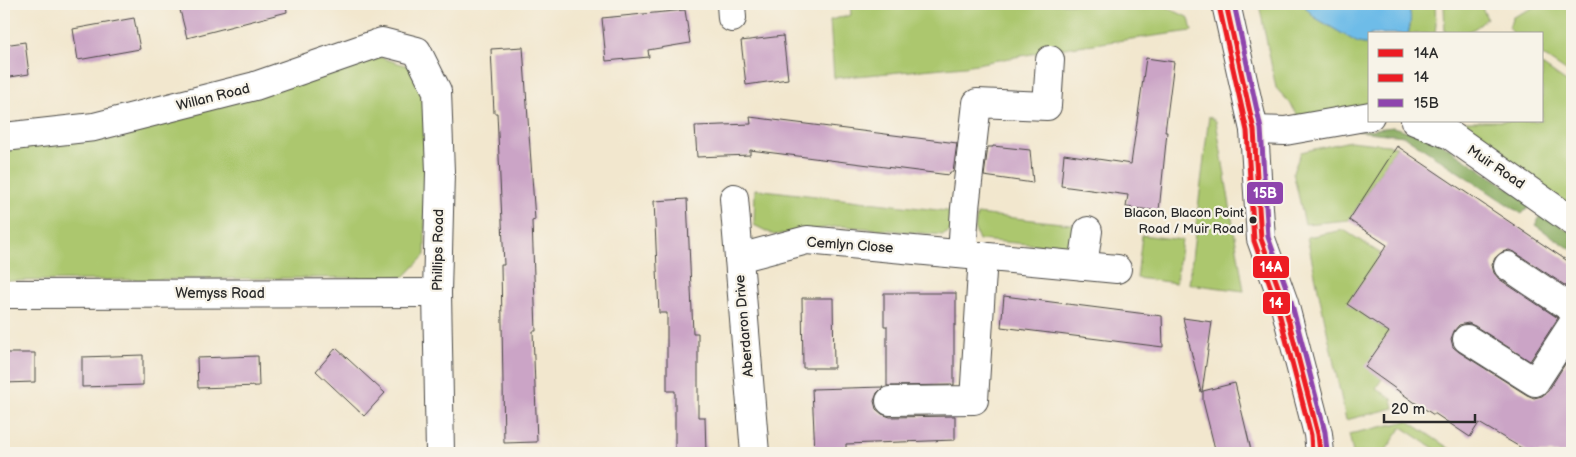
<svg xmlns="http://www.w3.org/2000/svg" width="1576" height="457" font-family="'Balsamiq Sans',sans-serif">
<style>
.green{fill:#acc76e;stroke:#6c794c}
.forest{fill:#89ac61;stroke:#5a6c46}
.water{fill:#6ebce8;stroke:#4c748a}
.building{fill:#cba4c6}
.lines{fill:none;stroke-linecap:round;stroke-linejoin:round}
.minor-casing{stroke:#494743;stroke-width:30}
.minor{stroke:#fff;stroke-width:28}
.bus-1-casing{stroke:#f7f3e8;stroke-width:9}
.bus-2-casing{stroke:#f7f3e8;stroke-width:9}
.bus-3-casing{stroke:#f7f3e8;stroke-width:9}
.bus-1{stroke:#ed1c23;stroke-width:5}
.bus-2{stroke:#ed1c23;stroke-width:5}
.bus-3{stroke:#8e44ad;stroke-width:5}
.bus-dot{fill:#2b2b2b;stroke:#f7f3e8;stroke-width:2}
.labels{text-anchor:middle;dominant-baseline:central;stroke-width:4.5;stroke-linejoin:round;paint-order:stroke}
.bus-label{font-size:13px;fill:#2b2b2b;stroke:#f7f3e8;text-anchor:end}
.street-label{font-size:14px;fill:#2b2b2b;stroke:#f7f3e8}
.line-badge{stroke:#f7f3e8;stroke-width:2}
.badge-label{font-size:14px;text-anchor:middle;font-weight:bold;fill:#fff}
</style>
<rect width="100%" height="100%" fill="#f7f3e8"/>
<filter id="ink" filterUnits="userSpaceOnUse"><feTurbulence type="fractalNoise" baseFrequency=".02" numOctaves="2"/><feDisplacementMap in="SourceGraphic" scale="10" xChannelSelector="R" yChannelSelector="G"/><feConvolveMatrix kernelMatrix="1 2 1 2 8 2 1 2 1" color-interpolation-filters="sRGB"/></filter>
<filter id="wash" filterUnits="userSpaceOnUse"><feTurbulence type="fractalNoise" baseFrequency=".0096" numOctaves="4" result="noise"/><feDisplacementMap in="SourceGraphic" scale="20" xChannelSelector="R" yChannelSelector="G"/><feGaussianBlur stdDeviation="1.12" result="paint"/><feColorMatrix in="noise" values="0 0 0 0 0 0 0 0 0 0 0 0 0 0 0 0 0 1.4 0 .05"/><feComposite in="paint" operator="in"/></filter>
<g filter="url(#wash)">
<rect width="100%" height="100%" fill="#f2e7ce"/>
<g class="green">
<path d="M850,4H1160L1189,18L1192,31L1071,47L965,66L834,78L830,20L851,15Z"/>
<path d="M1259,4H1303L1314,17L1358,43L1370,45V105L1298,116L1290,103L1276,88Z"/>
<path d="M1407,4H1435L1436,24L1435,34H1408C1411,23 1412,14 1407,4Z"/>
<path d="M1444,4H1480L1487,18C1474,32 1464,34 1445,34Z"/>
<path d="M1541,4H1572V75L1542,55V34H1513L1509,27L1513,17Z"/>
<path d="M379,57L417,69L426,98L425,255L404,277L4,281V149Z"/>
<path d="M1542,65L1572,86V206L1444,121H1542Z"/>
<path d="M1209,116L1216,121L1244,291L1189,284Z"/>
<path d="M1350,141L1397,146L1349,220L1305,224L1293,172L1301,152Z"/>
<path d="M755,189L955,212L953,230L943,235L841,226L774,235L754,225Z"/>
<path d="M977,214L1080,225L1076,240L1065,247L979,240L975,230Z"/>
<path d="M1344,230L1392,261L1348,304L1389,332L1382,379L1376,388L1392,399L1394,408L1346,420L1307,237Z"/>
<path d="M1142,235L1182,240L1176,283L1137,278Z"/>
<path d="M1408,421L1456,453H1441L1402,427L1384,453H1353L1349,434Z"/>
</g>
<g class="forest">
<path d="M1393,127L1435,139L1532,204L1522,214L1404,136L1358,131Z"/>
<path d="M1542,214L1572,233V250L1535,225Z"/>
</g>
<path class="water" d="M1303,4H1407C1412,14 1411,23 1408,34H1370V45L1358,43L1314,17Z"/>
<g id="blocks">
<g class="building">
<path d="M204,4H286L287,12L187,38L180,10Z"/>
<path d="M685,10L690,43L648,50L649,57L606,61L602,18Z"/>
<path d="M134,18L140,49L78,60L73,29Z"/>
<path d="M783,36L788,79L746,85L741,41Z"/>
<path d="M25,42L29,74L4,78V45Z"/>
<path d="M523,47L535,220L532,221L536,331H533L537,442L504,443L501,265H504L497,113H494L491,49Z"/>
<path d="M1146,58L1174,62L1165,132H1167L1159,211L1126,207L1128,195L1061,186L1064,154L1131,164Z"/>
<path d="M750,117L957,143L953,172H950L949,175L750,150V155L697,157L695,126L751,124Z"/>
<path d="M993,146L1030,150L1033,183L984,176L988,147H993Z"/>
<path d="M1397,146L1572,264V290L1516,253L1509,250L1502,252L1495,258L1492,265L1494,273L1499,279L1558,318L1530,361L1475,326L1468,323L1459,325L1454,331L1451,339L1453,347L1459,352L1527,395L1534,398L1542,396L1548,391L1572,353V453H1530L1479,423L1470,437L1434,413V415L1414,402L1365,367L1389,332L1347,304L1387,245L1349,220Z"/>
<path d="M687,199L693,333H698V417H705L706,453H675V391H667V313H659L654,201Z"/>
<path d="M884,293H956V325H954V385L887,386V326H884Z"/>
<path d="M1004,296L1162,316L1163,347L1001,327Z"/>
<path d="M802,298H833L834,368H803Z"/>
<path d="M1183,318L1212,322L1202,392H1201Z"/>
<path d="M336,348L385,393L364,416L316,371Z"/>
<path d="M4,353H35V382L4,383Z"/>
<path d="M143,355V385L82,387V357Z"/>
<path d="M258,356L259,386L198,388L197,358Z"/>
<path d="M1235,383L1251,450L1238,453H1216L1203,401V391Z"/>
<path d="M883,387L877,393L874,401L876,409L882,414L890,417L955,416V440L846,444V453H815L812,389Z"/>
</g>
</g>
</g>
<g filter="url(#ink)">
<use href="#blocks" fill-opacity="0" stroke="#494743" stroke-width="1"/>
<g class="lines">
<g class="minor-casing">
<g id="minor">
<path d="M731,4L732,18"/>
<path d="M1226,4L1254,130L1261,239L1284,303L1318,434L1320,453"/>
<path d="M1415,121L1450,135L1572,221"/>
<path d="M1254,130L1285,131L1370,116"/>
<path d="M4,137L94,127L255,86L382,42L417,51L437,91L440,172L437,293L440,453"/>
<path d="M734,198L755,453"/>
<path d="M962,254L965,208L977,103L1047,106L1050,60"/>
<path d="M739,258L807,240L1117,269"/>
<path d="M1083,266L1088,231"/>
<path d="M1508,266L1572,309"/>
<path d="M4,294L437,293"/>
<path d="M1467,339L1535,382L1572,325"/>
<path d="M890,401L974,400L983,256"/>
</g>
</g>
<use href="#minor" class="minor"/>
<g class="bus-1-casing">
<path id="bus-1" d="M1226,4L1254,130L1261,239L1284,303L1318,434L1320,453"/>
</g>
<g class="bus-2-casing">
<path id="bus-2" d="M1219,6L1247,131L1254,241L1277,305L1311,435L1312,453"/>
</g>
<g class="bus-3-casing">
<path id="bus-3" d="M1234,4L1261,129L1268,237L1291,301L1325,432L1327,452"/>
</g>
<use href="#bus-1" class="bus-1"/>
<use href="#bus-2" class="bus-2"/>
<use href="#bus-3" class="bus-3"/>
</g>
</g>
<circle class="bus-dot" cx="1253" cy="220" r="4.5"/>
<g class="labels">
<g class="bus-label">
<text x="1244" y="213">Blacon, Blacon Point<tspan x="1244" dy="16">Road / Muir Road</tspan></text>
</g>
<g class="street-label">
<text transform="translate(213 97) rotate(-14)">Willan Road</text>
<text transform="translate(1496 167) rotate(34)">Muir Road</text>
<text transform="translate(850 245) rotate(4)">Cemlyn Close</text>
<text transform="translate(438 250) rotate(-89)">Phillips Road</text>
<text x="220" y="293">Wemyss Road</text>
<text transform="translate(744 326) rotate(-95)">Aberdaron Drive</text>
</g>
</g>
<g class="line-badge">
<rect x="1246" y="181" width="38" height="24" rx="5" fill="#8e44ad"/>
<rect x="1252" y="255" width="38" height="24" rx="5" fill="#ed1c23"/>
<rect x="1262" y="291" width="29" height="24" rx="5" fill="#ed1c23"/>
</g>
<g class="badge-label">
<text x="1265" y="198">15B</text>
<text x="1271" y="272">14A</text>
<text x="1276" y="308">14</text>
</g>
<rect width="1576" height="457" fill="none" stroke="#f7f3e8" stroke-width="20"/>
<rect x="1368" y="32" width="175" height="90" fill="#f7f3e8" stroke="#a5a39c"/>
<rect x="1378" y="49" width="25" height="8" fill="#ed1c23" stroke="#a5a39c"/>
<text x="1414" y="58" font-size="15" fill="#2b2b2b">14A</text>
<rect x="1378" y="74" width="25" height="8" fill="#ed1c23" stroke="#a5a39c"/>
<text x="1414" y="82" font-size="15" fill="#2b2b2b">14</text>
<rect x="1378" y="99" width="25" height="8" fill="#8e44ad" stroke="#a5a39c"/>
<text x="1414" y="108" font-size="15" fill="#2b2b2b">15B</text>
<path d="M1384 414v8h91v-8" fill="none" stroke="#2b2b2b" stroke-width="2.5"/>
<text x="1391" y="414" font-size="15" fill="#2b2b2b" stroke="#f7f3e8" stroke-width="4" paint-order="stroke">20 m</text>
</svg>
